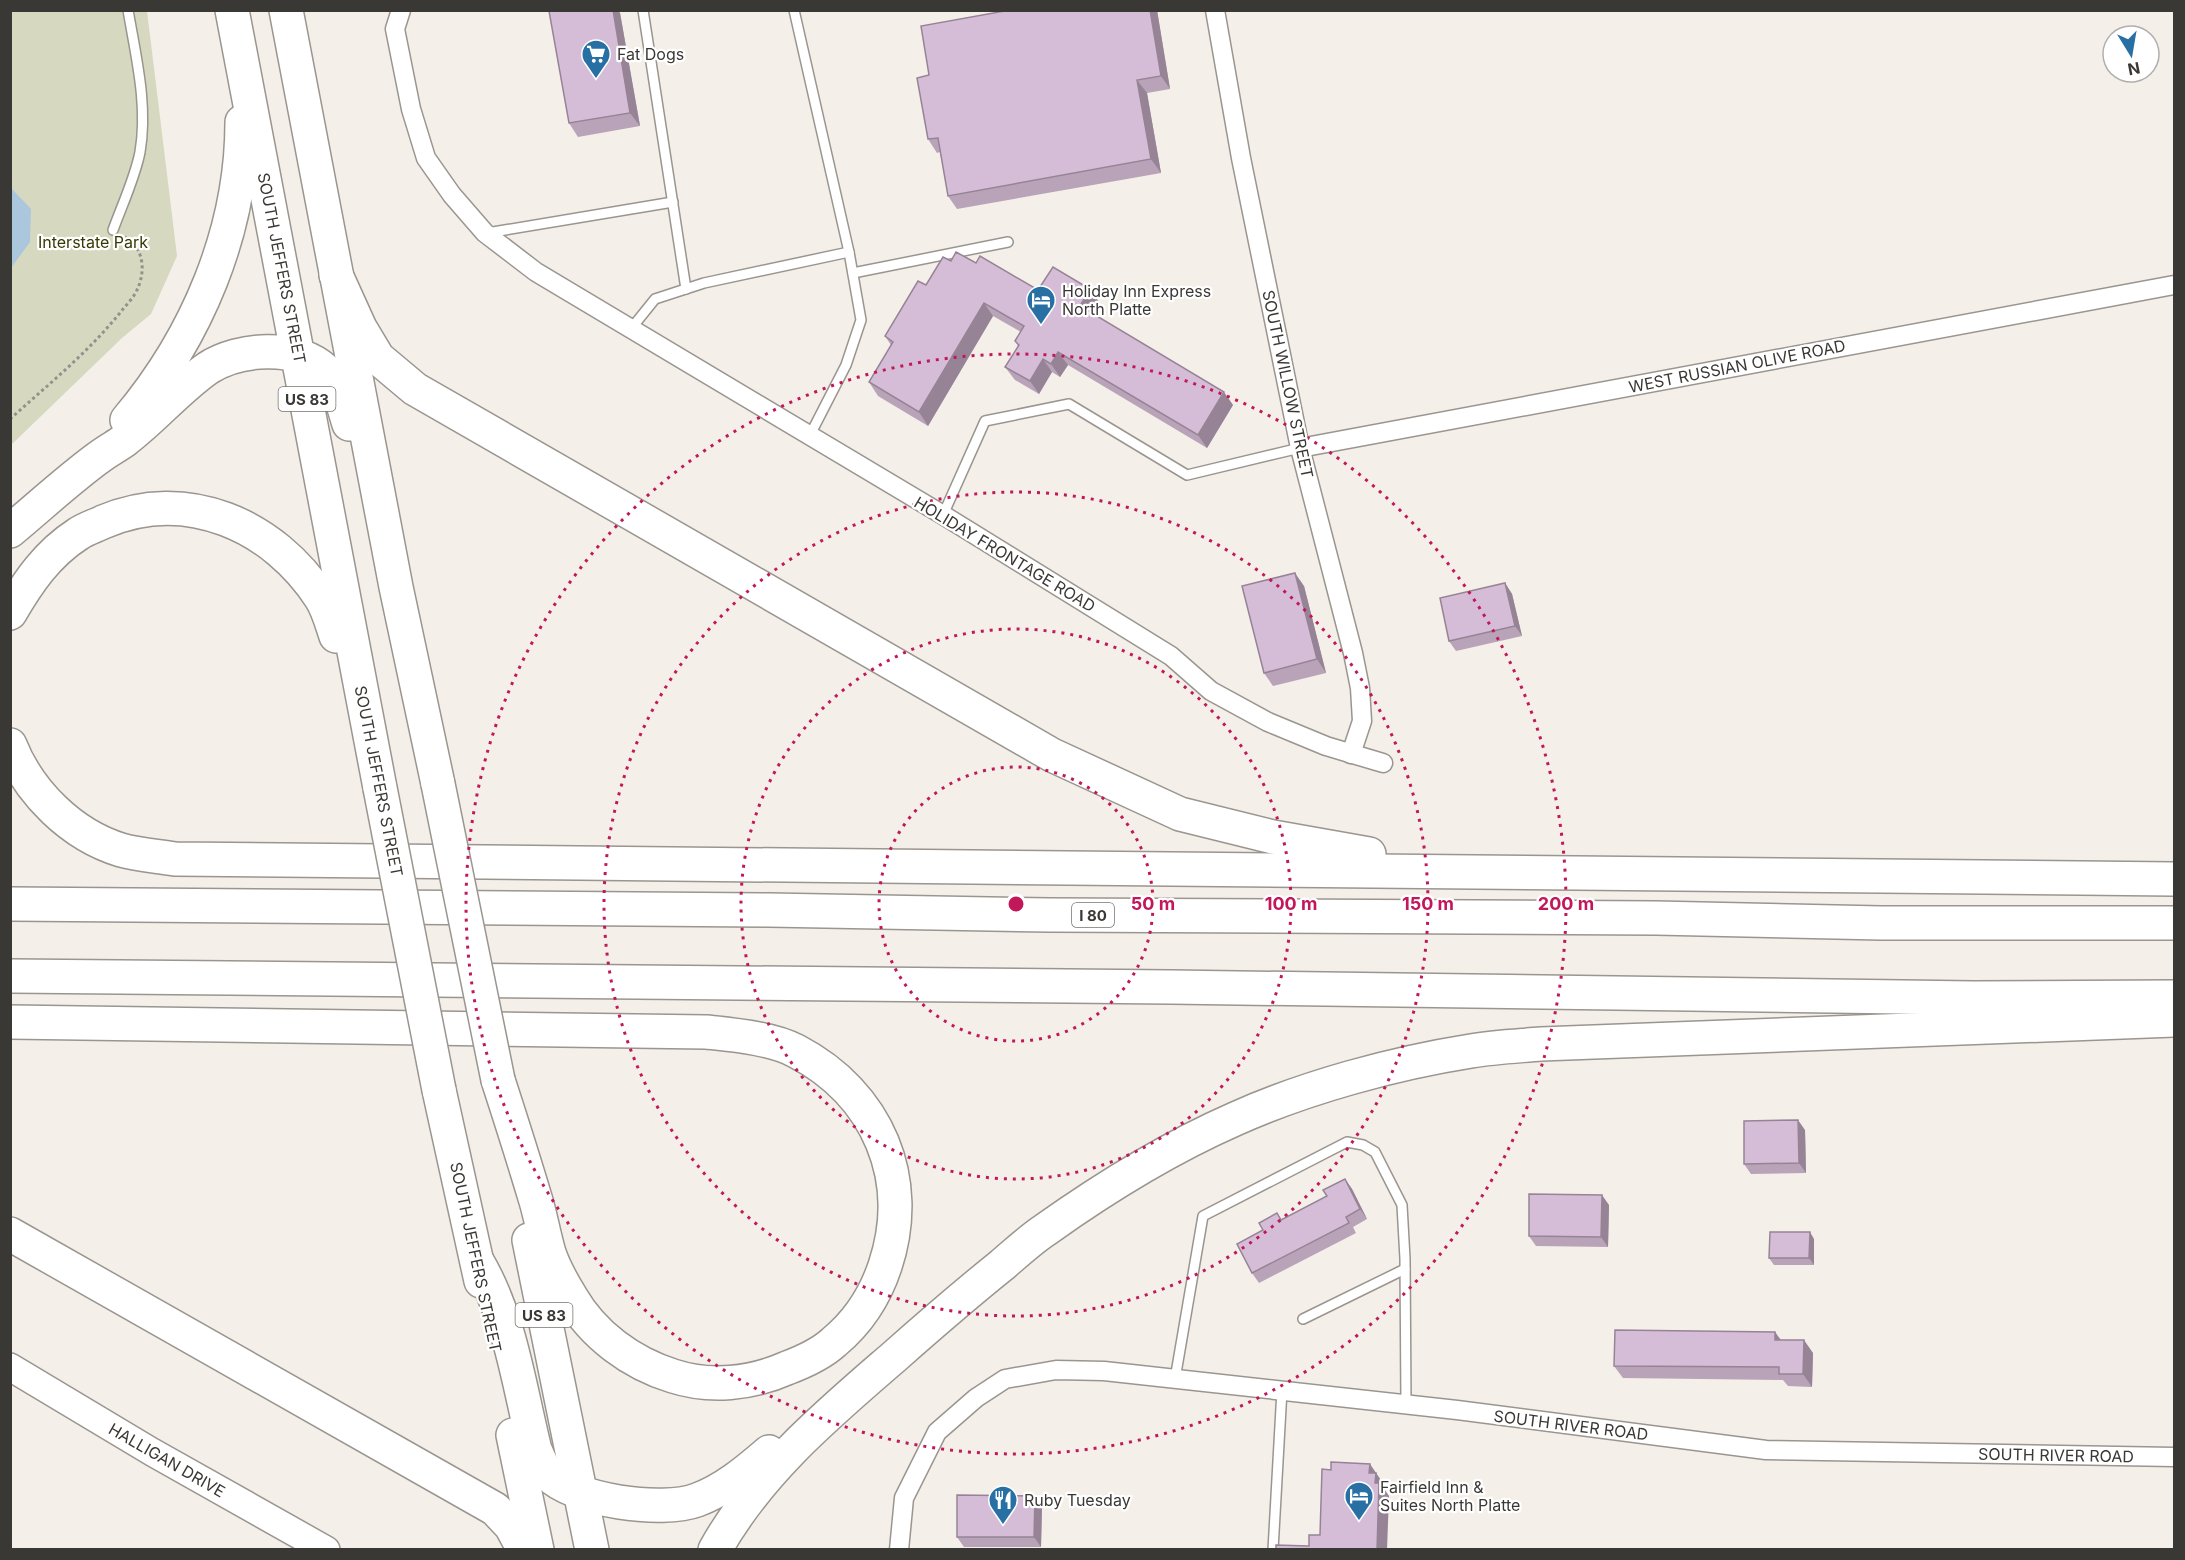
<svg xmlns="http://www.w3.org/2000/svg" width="2185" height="1560" font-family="Inter,sans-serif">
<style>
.green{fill:#d6d8bf}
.water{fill:#abc7de}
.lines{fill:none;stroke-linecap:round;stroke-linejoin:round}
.lane-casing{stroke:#9a958f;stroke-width:12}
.street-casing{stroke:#9a958f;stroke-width:21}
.secondary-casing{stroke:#9a958f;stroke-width:30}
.highway-casing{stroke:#9a958f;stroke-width:36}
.path{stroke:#94918c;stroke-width:3;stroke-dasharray:3 3;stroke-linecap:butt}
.lane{stroke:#fff;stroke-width:9}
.street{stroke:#fff;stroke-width:18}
.secondary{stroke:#fff;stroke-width:27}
.highway{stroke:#fff;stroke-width:33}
.highway-bridge-casing{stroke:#9a958f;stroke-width:36;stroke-linecap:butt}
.highway-bridge{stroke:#fff;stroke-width:33}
.wall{fill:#b8a3b9}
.shaded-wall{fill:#968496}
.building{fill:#d6bdd7;stroke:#968496;stroke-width:1.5}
.ring{fill:none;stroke:#c2185b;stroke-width:3;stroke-dasharray:3 6}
.labels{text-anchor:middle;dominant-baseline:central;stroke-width:4.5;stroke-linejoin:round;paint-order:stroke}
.shield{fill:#fff;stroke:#757472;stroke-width:1.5}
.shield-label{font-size:15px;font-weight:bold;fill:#3a3835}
.poi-label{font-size:16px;fill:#3a3835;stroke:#fff;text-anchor:start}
.park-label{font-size:16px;fill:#383900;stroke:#fff}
.street-label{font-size:16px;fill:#3a3835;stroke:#fff}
.centre{fill:#c2185b;stroke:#fff;stroke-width:3}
.ring-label{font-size:18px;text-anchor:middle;font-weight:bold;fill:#c2185b;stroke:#fff;stroke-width:4.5;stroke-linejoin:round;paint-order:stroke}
</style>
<rect width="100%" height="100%" fill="#f4efe8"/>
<path class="green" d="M11,11H147L177,256L151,314L122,338L11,445Z"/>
<path class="water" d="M11,188L31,209L30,242L11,268Z"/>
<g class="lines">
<g class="lane-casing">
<g id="lane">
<path d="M643,10L686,289"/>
<path d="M794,10L849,252L861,320L846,365L809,437"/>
<path d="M113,230C122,205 135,178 140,152C148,105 136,57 128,10"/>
<path d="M487,233L673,202"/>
<path d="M853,273L1008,242"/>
<path d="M630,330L655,299L704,283L849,252"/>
<path d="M943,515L985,421L1069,404L1187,475L1300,448"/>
<path d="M1303,1319L1405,1269"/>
<path d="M1175,1379L1203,1216L1347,1142L1363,1145L1375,1152L1402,1205L1405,1259L1406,1404"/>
<path d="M1273,1550L1282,1390"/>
</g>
</g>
<g class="street-casing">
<g id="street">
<path d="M401,10L395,29L411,109L426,158L452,195L485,233L536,272L943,515L1171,656L1211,691L1268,722L1326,746L1383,763"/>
<path d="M1215,10L1241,158L1300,448L1353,653L1360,688L1362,721L1351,754"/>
<path d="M1300,448L2174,285"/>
<path d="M899,1550L904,1498L937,1432L976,1398L1005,1379L1056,1370L1104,1371L1457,1410L1766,1450L2174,1457"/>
</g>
</g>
<g class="secondary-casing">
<path id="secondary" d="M10,1367L152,1452L326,1550"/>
</g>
<g class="highway-casing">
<g id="highway">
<path d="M232,10L380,788"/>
<path d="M286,10L396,587L438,784"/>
<path d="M336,275L360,328L378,358L415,389L1052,755L1180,814L1273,837L1369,854"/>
<path d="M127,420C197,337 242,231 242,122"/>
<path d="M10,531C40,506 68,480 98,458C107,451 117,446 125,440C154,418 178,389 208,368C239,348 296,344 325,370C339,383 343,406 349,424"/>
<path d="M10,613C28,582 47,554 78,534C85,529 95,526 103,522C186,486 274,525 321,598C328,609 332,624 336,636"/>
<path d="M10,745C29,793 72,835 121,850C138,855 158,856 175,859L2174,879"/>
<path d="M10,904L769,910L1050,915L1656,918L1881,923H2174"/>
<path d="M10,976L1171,987L1973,998L2174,997"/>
<path d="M10,1022L706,1032C734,1035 771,1038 796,1051C878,1094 914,1179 885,1266C875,1296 858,1322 834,1342C821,1354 803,1362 787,1368C751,1384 710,1388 673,1376C631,1363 593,1335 571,1297C563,1284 554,1268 549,1253C544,1236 541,1218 536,1201C524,1161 511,1120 498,1080"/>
<path d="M439,1090L481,1281"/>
<path d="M10,1234L495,1509L511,1526L524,1550"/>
<path d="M529,1240L592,1550"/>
<path d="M477,1261C511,1319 519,1386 535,1450C539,1458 542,1468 548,1474C574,1501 662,1513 697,1500C724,1490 747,1471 769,1452"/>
<path d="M513,1435L537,1550"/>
<path d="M715,1550C759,1471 828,1414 895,1356C930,1325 966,1294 1002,1265C1016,1253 1030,1240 1045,1230C1104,1188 1169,1148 1235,1119C1306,1087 1395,1063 1471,1051C1494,1047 1518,1046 1541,1044L2174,1020"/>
</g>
</g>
<path class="path" d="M10,419C49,384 91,350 123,309C128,303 134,297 137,290C146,271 144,248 125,237"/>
<use href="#lane" class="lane"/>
<use href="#street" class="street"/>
<use href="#secondary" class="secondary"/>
<use href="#highway" class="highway"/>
<g class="highway-bridge-casing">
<g id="highway-bridge">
<path d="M438,784L498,1080"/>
<path d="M380,788L439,1090"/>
</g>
</g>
<use href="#highway-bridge" class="highway-bridge"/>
</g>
<g class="wall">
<path d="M1157,10L1170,89L1147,93L1161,173L957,209L948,196L940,152L937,153L928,139L929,75Z"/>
<path d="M620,13L640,126L578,137L569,123Z"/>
<path d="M951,261L976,263L1038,290L1099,302L1092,314L1233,405L1207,448L1068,365L1060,377L1052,372L1039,394L1015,380L1005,367L1018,346L1015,341L1021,332L993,316L928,426L878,396L869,382L891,345L885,336L926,285Z"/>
<path d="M1505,583L1512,594L1522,636L1456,651L1449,641Z"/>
<path d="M1304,586L1326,673L1273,686L1264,673Z"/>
<path d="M1805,1130L1806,1173L1751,1174L1744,1164Z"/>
<path d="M1345,1179L1352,1189L1367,1219L1353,1227L1356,1233L1259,1283L1252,1273L1263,1230L1277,1213L1282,1220L1327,1196Z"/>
<path d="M1609,1205L1608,1247L1536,1246L1529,1236Z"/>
<path d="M1814,1239V1265H1774L1769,1258Z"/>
<path d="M1781,1340L1813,1353L1812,1387L1788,1386L1783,1380L1623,1378L1614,1366Z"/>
<path d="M1035,1496L1042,1506L1041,1547H964L957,1537Z"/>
</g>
<g class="shaded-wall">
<path d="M613,10H618L620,13L640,126L630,113Z"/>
<path d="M1150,10H1157L1170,89L1161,76Z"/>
<path d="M1137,80L1147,93L1161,173L1151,159Z"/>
<path d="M1090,289L1099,302L1089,320L1080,306Z"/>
<path d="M984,303L993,316L928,426L919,412Z"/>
<path d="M1058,352L1068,365L1060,377L1051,364Z"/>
<path d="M1043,359L1052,372L1039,394L1030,381Z"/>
<path d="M1224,392L1233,405L1207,448L1198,435Z"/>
<path d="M1295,573L1304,586L1326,673L1317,659Z"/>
<path d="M1505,583L1512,594L1522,636L1515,626Z"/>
<path d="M1798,1120L1805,1130L1806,1173L1799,1163Z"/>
<path d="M1345,1179L1352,1189L1367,1219L1360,1209Z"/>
<path d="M1602,1195L1609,1205L1608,1247L1601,1237Z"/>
<path d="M1810,1232L1814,1239V1265L1809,1258Z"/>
<path d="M1775,1332L1784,1344L1775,1340Z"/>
<path d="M1804,1340L1813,1353L1812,1387L1803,1374Z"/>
<path d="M1370,1464L1385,1486V1490L1389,1496L1387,1550H1377L1369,1473Z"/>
<path d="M1035,1496L1042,1506L1041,1547L1034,1537Z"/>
</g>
<g class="building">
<path d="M613,10L630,113L569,123L549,11Z"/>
<path d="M1010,10H1150L1161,76L1137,80L1151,159L948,196L938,138L928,139L917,78L929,75L921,26Z"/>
<path d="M956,252L976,263L980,256L1038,290L1053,267L1090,289L1080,306L1224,392L1198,435L1058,352L1051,364L1043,359L1030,381L1005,367L1019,345L1015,341L1024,326L984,303L919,412L869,382L893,342L885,336L918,281L926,285L943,257L951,261Z"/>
<path d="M1295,573L1317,659L1264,673L1242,586Z"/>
<path d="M1505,583L1515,626L1449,641L1440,598Z"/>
<path d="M1798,1120L1799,1163L1744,1164V1121Z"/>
<path d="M1345,1179L1360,1209L1346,1217L1349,1223L1252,1273L1237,1244L1263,1230L1259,1223L1277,1213L1281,1220L1327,1196L1323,1190Z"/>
<path d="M1529,1194L1602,1195L1601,1237L1529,1236Z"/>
<path d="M1770,1232H1810L1809,1258H1769Z"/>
<path d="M1615,1330L1775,1332V1340H1804L1803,1374H1779V1367L1614,1366Z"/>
<path d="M1331,1462L1370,1464L1369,1473H1376L1375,1483H1379L1377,1550H1276V1545L1309,1546V1535H1320L1322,1469L1331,1470Z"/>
<path d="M957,1495L1035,1496L1034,1537H957Z"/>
</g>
<g class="ring">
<circle cx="1016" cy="904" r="137"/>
<circle cx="1016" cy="904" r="275"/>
<circle cx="1016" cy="904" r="412"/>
<circle cx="1016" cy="904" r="550"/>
</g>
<defs>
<g id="supermarket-pin" transform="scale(1.5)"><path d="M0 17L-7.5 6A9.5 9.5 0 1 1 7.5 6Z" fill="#2870a4" stroke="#fff"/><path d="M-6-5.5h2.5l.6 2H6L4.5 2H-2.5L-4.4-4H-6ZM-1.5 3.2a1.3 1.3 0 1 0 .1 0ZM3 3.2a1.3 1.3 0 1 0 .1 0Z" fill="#fff"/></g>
<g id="hotel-pin" transform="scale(1.5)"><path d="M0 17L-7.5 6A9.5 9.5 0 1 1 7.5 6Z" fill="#2870a4" stroke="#fff"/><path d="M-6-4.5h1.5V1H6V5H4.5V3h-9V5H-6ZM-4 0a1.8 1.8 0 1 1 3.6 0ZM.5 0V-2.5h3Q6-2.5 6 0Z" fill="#fff"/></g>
<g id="restaurant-pin" transform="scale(1.5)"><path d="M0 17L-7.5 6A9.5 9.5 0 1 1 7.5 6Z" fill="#2870a4" stroke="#fff"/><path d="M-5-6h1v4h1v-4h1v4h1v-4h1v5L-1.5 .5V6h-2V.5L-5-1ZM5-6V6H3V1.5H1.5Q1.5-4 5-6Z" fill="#fff"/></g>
</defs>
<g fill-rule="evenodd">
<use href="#supermarket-pin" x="596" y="54"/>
<use href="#hotel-pin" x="1041" y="300"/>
<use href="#hotel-pin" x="1359" y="1496"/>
<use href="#restaurant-pin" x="1003" y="1500"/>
</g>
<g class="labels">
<g class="shield">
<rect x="278.5" y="387" width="57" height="24" rx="4.5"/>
<rect x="1072" y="903" width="42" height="24" rx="4.5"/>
<rect x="515.5" y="1303" width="57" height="24" rx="4.5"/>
</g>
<g class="shield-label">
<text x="307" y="399">US 83</text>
<text x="1093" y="915">I 80</text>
<text x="544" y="1315">US 83</text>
</g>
<g class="poi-label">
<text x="617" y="54">Fat Dogs</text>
<text x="1062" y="291">Holiday Inn Express<tspan x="1062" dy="18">North Platte</tspan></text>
<text x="1380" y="1487">Fairfield Inn &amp;<tspan x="1380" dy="18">Suites North Platte</tspan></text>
<text x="1024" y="1500">Ruby Tuesday</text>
</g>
<g class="park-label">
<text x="93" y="242">Interstate Park</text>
</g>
<g class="street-label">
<text transform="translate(282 268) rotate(79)">SOUTH JEFFERS STREET</text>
<text transform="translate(1737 366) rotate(-11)">WEST RUSSIAN OLIVE ROAD</text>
<text transform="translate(1288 384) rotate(78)">SOUTH WILLOW STREET</text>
<text transform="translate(1005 554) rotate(31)">HOLIDAY FRONTAGE ROAD</text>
<text transform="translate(379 781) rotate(79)">SOUTH JEFFERS STREET</text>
<text transform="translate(476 1257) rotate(78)">SOUTH JEFFERS STREET</text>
<text transform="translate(1571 1425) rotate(7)">SOUTH RIVER ROAD</text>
<text transform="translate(2056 1455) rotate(1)">SOUTH RIVER ROAD</text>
<text transform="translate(167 1460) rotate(30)">HALLIGAN DRIVE</text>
</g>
</g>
<circle cx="1016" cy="904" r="9" class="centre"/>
<g class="ring-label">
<text x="1153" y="910">50 m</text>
<text x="1291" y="910">100 m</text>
<text x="1428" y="910">150 m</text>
<text x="1566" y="910">200 m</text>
</g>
<rect width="2185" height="1560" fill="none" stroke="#3a3835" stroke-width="24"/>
<g transform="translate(2131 54) rotate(169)"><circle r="28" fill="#ffffff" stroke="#b0afae" stroke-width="1.5"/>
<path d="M0-4.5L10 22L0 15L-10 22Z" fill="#2870a4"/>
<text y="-9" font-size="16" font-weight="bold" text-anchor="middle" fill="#3a3835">N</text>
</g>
</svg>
